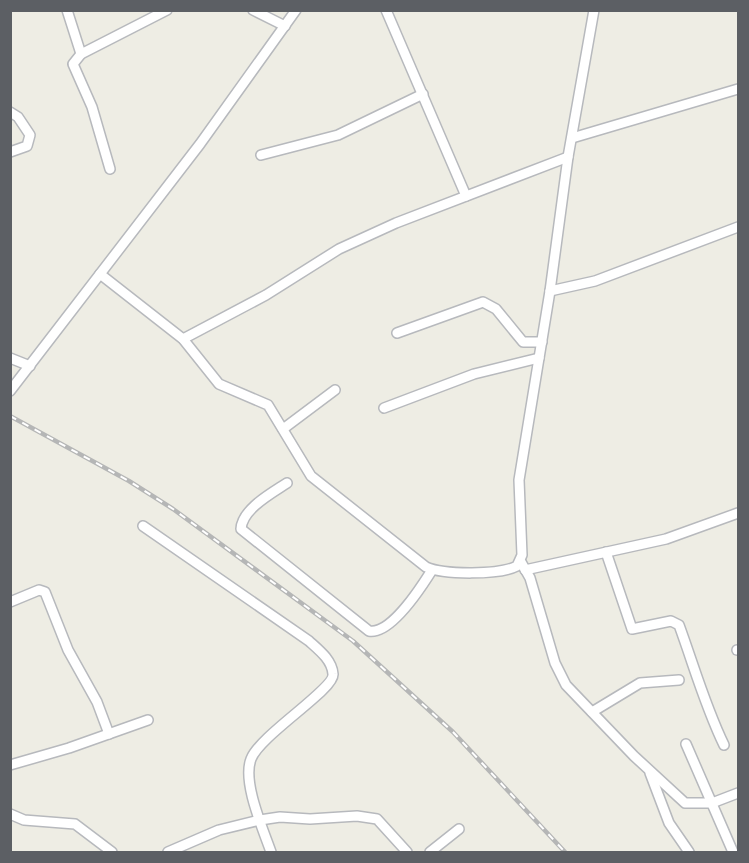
<svg xmlns="http://www.w3.org/2000/svg" width="749" height="863" font-family="'Source Sans 3',sans-serif">
<style>
.lines{fill:none;stroke-linecap:round;stroke-linejoin:round}
.minor-casing{stroke:#b7b9bd;stroke-width:12}
.minor{stroke:#fff;stroke-width:9}
.rail-casing{stroke:#b5b6b6;stroke-width:4.5}
.rail{stroke:#fff;stroke-width:2;stroke-dasharray:7;stroke-linecap:butt}
</style>
<rect width="100%" height="100%" fill="#eeede4"/>
<g class="lines">
<g class="minor-casing">
<g id="minor">
<path d="M67,10L81,54"/>
<path d="M253,10L285,26"/>
<path d="M386,10L466,196"/>
<path d="M10,112L18,117L30,135L27,146L10,152"/>
<path d="M572,138L738,89"/>
<path d="M261,155L338,135L423,94"/>
<path d="M110,169L92,107L73,64L81,54L167,10"/>
<path d="M100,274L183,339L219,384L268,405L311,476L426,567C444,575 500,575 517,566L522,555L519,480L550,291L568,157L594,10"/>
<path d="M550,291L595,281L738,227"/>
<path d="M397,333L483,302L496,309L523,342H542"/>
<path d="M183,339L266,295L339,249L396,223L568,157"/>
<path d="M10,358L30,366"/>
<path d="M10,391L200,144L296,10"/>
<path d="M384,408L474,374L539,358"/>
<path d="M283,429L335,390"/>
<path d="M287,483C272,493 242,509 241,529L369,631C391,635 422,586 432,570"/>
<path d="M143,526L309,641C319,650 332,660 333,674C335,689 260,735 251,759C242,782 263,829 271,852"/>
<path d="M606,552L632,629L671,621L679,625C694,666 705,706 724,745"/>
<path d="M521,562L530,578L555,663L566,685L634,756L685,803H712L738,793"/>
<path d="M525,570L666,539L738,513"/>
<path d="M10,602L39,590L45,592L68,650L97,702L109,734"/>
<path d="M737,650H738"/>
<path d="M592,712L640,683L679,680"/>
<path d="M686,744L733,852"/>
<path d="M10,765L69,748L148,720"/>
<path d="M650,773L669,823L689,852"/>
<path d="M10,814L24,820L75,824L112,852"/>
<path d="M168,852L219,830L260,820L280,817L310,819L357,816L377,819L407,852"/>
<path d="M430,852L459,829"/>
</g>
</g>
<use href="#minor" class="minor"/>
<g class="rail-casing">
<path id="rail" d="M10,416L129,481L173,509L353,641L453,732L565,852"/>
</g>
<use href="#rail" class="rail"/>
</g>
<rect width="749" height="863" fill="none" stroke="#5c5f64" stroke-width="24"/>
</svg>
